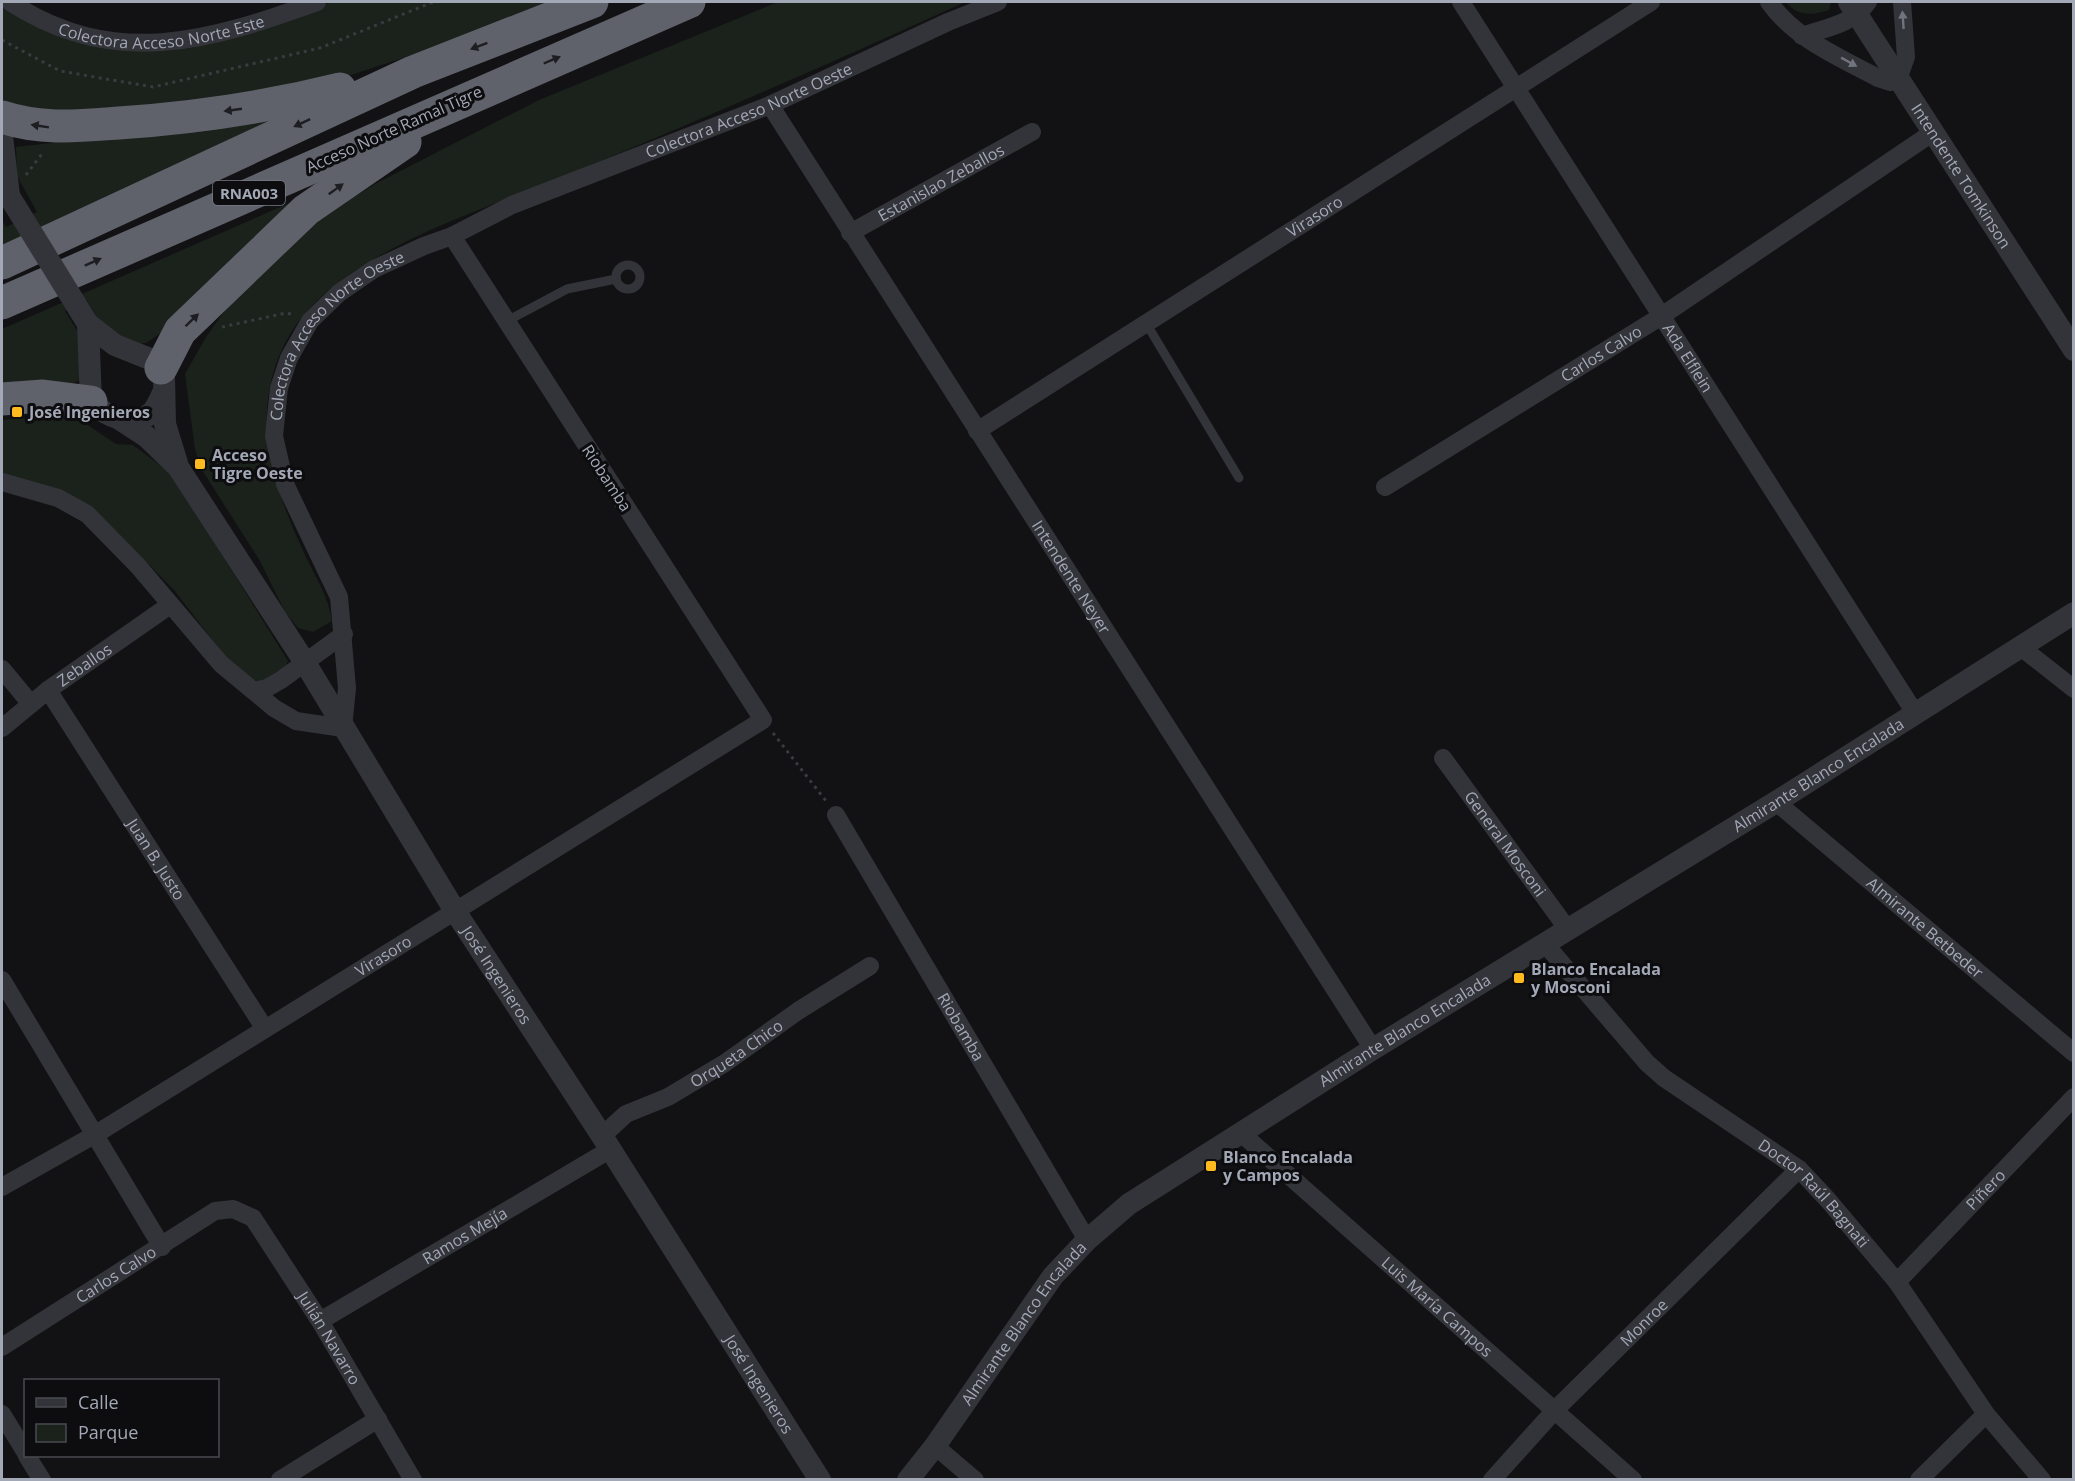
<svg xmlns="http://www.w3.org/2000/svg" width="2075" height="1481" font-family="'Open Sans',sans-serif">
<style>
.green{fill:#1a221b}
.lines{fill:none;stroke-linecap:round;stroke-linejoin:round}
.path{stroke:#393b40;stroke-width:3;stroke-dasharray:3 4.5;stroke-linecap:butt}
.service{stroke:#333439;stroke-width:9}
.minor{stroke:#333439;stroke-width:18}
.tertiary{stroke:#333439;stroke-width:22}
.motorway{stroke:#5f616b;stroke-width:33}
.tertiary-bridge{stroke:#333439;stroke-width:22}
.oneway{fill:#70747e}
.oneway2{fill:#1d1e21}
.poi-dot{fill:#ffba1f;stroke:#0d0d0f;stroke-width:2}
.labels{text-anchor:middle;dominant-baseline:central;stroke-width:6;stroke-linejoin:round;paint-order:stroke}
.shield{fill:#0d0d0f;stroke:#757a84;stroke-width:1.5}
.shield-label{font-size:15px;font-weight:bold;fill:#a2a8b6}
.street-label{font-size:16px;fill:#a2a8b6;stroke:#0d0d0f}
.poi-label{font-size:16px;font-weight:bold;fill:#a2a8b6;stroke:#0d0d0f;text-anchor:start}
</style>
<rect width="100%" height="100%" fill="#121214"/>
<g class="green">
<path d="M332,2H554L412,55L345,77L255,98L35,113L2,100V3L60,34L238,35Z"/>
<path d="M778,2H965C834,62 702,119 569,174C491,207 394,236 329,290C294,319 274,354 268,399C261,453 283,508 306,557C316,578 329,598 332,621L313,632L298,628L285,612L260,561L202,470L195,449L188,397L185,374L206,337L252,273L305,226L375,184L539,100Z"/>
<path d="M1786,2H1831L1829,10C1813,15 1798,17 1786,2Z"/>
<path d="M295,115L2,248V220L6,227L37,212L17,176L16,147Z"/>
<path d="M349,177L179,321L146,343L128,344L104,329L86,299L65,311L84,342L80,380L65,387L2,391V329Z"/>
<path d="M39,413L71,414L116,444L133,445L172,474L288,661L282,674L265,683L249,679L228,660L174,590L91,506L2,476V420L28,418Z"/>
</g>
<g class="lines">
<g class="path">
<path d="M2,40L60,71L153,87L320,48L433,2"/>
<path d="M26,175L44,151"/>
<path d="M222,327L286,313L295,315"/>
<path d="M773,733L826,801"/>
</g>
<g class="service">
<circle cx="628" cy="277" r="12"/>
<path d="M507,321L567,289L616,279"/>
<path d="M1146,323L1239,478"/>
</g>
<g class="minor">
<path id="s1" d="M10,2C114,70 209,41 317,2"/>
<path id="s2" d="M1461,2L1915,713"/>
<path d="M1769,2C1795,39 1839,57 1878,78L1890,82L1898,79L1906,57L1902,2"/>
<path d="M1802,36C1828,27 1851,25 1868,2"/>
<path id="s3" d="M770,105L1373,1049"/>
<path id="s4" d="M850,233L1032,132"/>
<path id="s5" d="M977,431L1651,2"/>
<path id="s6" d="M2,482L58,498L87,514L138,566L221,664L274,708L296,721L343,728L347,688L339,597L285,484L274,436L279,388L289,358L310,321L339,293L374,269L424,246L452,236L512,205L770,105L948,22L998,2"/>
<path id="s7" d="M1385,487L1660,317L1932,133"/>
<path d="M2022,648L2074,689"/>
<path d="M2,669L31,704"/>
<path id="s8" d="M48,690L265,1029"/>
<path d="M254,691L267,688L281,680L344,634"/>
<path id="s9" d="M2,728L48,690L170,605"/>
<path id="s10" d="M1443,758L1569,931"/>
<path id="s11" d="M1776,802L2074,1053"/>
<path id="s12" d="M836,815L1087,1240"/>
<path id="s13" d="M1546,945L1647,1063L1664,1078L1799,1169L1828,1200L1897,1282L1986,1414L2042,1480"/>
<path d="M2,980L162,1247"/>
<path id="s14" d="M1241,1133L1633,1480"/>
<path id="s15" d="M602,1136L626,1114L668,1097L725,1063L798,1011L870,966"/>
<path id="s16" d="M2,1187L96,1134L763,720L452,236"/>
<path id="s17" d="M1897,1282L2074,1097"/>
<path id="s18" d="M320,1321L611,1149"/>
<path id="s19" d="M2,1347L215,1211L233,1209L253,1218L320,1321L413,1480"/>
<path d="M2,1414L26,1453"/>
<path d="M935,1446L975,1480"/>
<path d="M27,1456L42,1480"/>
<path d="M280,1480L378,1419"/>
<path id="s20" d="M1492,1480L1556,1409L1799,1169"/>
<path d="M1919,1480L1986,1414"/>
</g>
<g class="tertiary">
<path id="s21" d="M1849,2L2074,350"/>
<path d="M2,136L9,196"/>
<path d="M88,324L115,345L150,359L161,368L164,377L165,424L177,463"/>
<path d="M88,324L91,402C106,416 132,429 151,413C156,409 160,399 163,393"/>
<path id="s22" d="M121,420L147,437L178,467L304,661L455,911L602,1136L820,1480"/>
<path id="s23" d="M908,1480L935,1446L1053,1276L1087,1240L1129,1204L1373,1049L1776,802L2074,613"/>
</g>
<g class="motorway">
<path d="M2,117C41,130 78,126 119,123C193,118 268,107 340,89"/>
<path d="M2,263L413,72L592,2"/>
<path d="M2,303L689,2"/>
<path d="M161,368L180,331L306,210L405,142"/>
<path d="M2,399L43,396L91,402"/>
</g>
<path class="tertiary-bridge" d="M9,196L88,324"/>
</g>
<defs><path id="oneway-solid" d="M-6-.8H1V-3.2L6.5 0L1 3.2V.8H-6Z" transform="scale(1.5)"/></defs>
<g class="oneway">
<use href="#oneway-solid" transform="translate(1903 20) rotate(-94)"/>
<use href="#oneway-solid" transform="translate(1849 62) rotate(29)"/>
</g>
<g class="oneway2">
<use href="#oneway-solid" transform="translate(479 46) rotate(159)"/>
<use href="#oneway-solid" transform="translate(552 60) rotate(-23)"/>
<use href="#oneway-solid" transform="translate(233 110) rotate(172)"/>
<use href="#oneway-solid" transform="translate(302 123) rotate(155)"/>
<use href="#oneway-solid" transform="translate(40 126) rotate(-171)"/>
<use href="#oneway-solid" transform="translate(336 189) rotate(-36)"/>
<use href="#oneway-solid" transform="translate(93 262) rotate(-24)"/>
<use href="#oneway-solid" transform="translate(192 320) rotate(-44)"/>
</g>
<g class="poi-dot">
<rect x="11" y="406" width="12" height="12" rx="3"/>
<rect x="194" y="458" width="12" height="12" rx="3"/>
<rect x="1513" y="972" width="12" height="12" rx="3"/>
<rect x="1205" y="1160" width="12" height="12" rx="3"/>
</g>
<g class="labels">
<rect class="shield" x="213" y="181" width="72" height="24" rx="4.5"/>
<g class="shield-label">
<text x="249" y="193">RNA003</text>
</g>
<g class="street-label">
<text stroke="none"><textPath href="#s1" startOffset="160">Colectora Acceso Norte Este</textPath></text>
<text stroke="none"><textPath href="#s6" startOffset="1353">Colectora Acceso Norte Oeste</textPath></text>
<text transform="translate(394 129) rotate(-24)">Acceso Norte Ramal Tigre</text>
<text stroke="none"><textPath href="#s21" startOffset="207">Intendente Tomkinson</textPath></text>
<text stroke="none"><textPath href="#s4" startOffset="104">Estanislao Zeballos</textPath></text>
<text stroke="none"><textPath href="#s5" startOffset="400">Virasoro</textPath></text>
<text stroke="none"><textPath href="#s6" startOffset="867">Colectora Acceso Norte Oeste</textPath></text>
<text stroke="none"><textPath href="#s7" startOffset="254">Carlos Calvo</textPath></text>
<text stroke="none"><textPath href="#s2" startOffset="422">Ada Elflein</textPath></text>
<text transform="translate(607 478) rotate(57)">Riobamba</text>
<text stroke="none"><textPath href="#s3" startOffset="560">Intendente Neyer</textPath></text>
<text stroke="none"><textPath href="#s9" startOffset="104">Zeballos</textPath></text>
<text stroke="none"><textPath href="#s23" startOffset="1167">Almirante Blanco Encalada</textPath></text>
<text stroke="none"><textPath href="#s10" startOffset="106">General Mosconi</textPath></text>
<text stroke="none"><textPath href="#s8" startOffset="201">Juan B. Justo</textPath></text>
<text stroke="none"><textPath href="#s11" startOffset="195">Almirante Betbeder</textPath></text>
<text stroke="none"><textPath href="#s16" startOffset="446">Virasoro</textPath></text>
<text stroke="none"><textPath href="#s22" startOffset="674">José Ingenieros</textPath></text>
<text stroke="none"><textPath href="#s12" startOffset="246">Riobamba</textPath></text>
<text stroke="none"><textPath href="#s23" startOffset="681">Almirante Blanco Encalada</textPath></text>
<text stroke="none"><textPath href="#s15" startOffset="159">Orqueta Chico</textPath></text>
<text stroke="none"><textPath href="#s17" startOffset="128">Piñero</textPath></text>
<text stroke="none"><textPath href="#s13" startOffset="368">Doctor Raúl Bagnati</textPath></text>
<text stroke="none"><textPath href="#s18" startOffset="168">Ramos Mejía</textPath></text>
<text stroke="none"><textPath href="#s19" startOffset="135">Carlos Calvo</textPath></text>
<text stroke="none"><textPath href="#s14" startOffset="262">Luis María Campos</textPath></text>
<text stroke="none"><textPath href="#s20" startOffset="219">Monroe</textPath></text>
<text stroke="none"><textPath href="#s23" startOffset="195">Almirante Blanco Encalada</textPath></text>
<text stroke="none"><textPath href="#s19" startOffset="435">Julián Navarro</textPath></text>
<text stroke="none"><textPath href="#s22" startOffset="1160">José Ingenieros</textPath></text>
</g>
<g class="poi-label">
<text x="29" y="412">José Ingenieros</text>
<text x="212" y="455">Acceso<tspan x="212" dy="18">Tigre Oeste</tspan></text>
<text x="1531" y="969">Blanco Encalada<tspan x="1531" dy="18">y Mosconi</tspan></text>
<text x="1223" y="1157">Blanco Encalada<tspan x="1223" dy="18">y Campos</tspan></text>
</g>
</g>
<rect width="2075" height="1481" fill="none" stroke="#a2a8b6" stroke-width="6"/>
<rect x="24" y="1379" width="195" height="78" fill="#0d0d0f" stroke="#494b52" stroke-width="1.5"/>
<rect x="36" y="1398" width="30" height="9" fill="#333439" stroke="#494b52" stroke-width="1.5"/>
<text x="78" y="1409" font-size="18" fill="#a2a8b6">Calle</text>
<rect x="36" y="1424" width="30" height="18" fill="#1a221b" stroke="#494b52" stroke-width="1.5"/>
<text x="78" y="1439" font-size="18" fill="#a2a8b6">Parque</text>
</svg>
